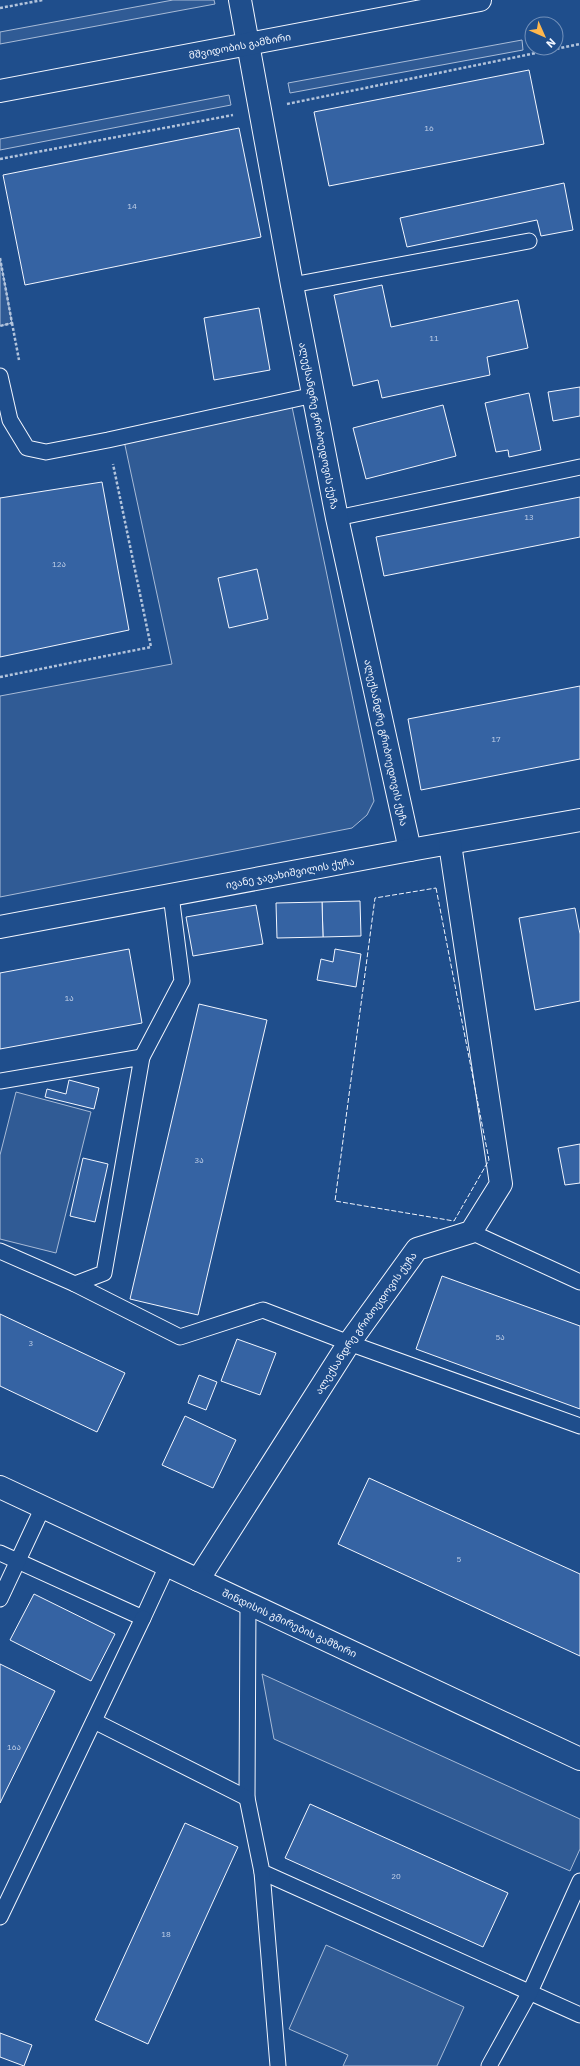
<svg xmlns="http://www.w3.org/2000/svg" width="580" height="2066" font-family="'IBM Plex Sans','Noto Sans Georgian',sans-serif">
<style>
.built{fill:#305b95;stroke:#a8bbd7}
.building{fill:#3563a3;stroke:#f2f6ff}
.lines{fill:none;stroke-linecap:round;stroke-linejoin:round}
.service-casing{stroke:#f2f6ff;stroke-width:17}
.minor-casing{stroke:#f2f6ff;stroke-width:24}
.secondary-casing{stroke:#f2f6ff;stroke-width:24}
.path{stroke:#b3c4dc;stroke-width:2.5;stroke-dasharray:3 2;stroke-linecap:butt}
.service{stroke:#1f4e8c;stroke-width:15}
.minor{stroke:#1f4e8c;stroke-width:22}
.secondary{stroke:#1f4e8c;stroke-width:22}
.fence{stroke:#f2f6ff;stroke-width:1;stroke-dasharray:5 2;stroke-linecap:butt}
.labels{text-anchor:middle;dominant-baseline:central;stroke-width:3;stroke-linejoin:round;paint-order:stroke}
.number-label{font-size:8px;fill:#c3d1e8}
.street-label{font-size:10px;fill:#f2f6ff;stroke:#1f4e8c}
</style>
<rect width="100%" height="100%" fill="#1f4e8c"/>
<g class="built">
<path d="M173,0H214L215,4L0,44V32Z"/>
<path d="M522,40L523,50L290,93L288,83Z"/>
<path d="M229,95L231,105L0,150V139Z"/>
<path d="M0,258L12,323L0,326Z"/>
<path d="M291,402L374,801L367,815L352,828L0,897V696L172,664L123,436Z"/>
<path d="M16,1092L91,1112L56,1253L0,1239V1155Z"/>
<path d="M262,1674L580,1819V1849L570,1871L274,1739Z"/>
<path d="M326,1945L464,2007L437,2066H343L348,2055L289,2029Z"/>
</g>
<g class="building">
<path d="M529,70L544,144L329,186L314,112Z"/>
<path d="M239,128L261,237L25,285L3,175Z"/>
<path d="M564,183L573,230L541,236L537,220L407,247L400,218Z"/>
<path d="M382,285L391,327L518,300L528,348L487,357L490,375L382,398L378,380L353,386L334,295Z"/>
<path d="M259,308L270,370L214,380L204,318Z"/>
<path d="M580,387V416L553,421L548,392Z"/>
<path d="M529,393L541,450L509,457L508,450L496,452L485,403Z"/>
<path d="M443,405L456,456L366,479L353,428Z"/>
<path d="M102,482L129,630L0,657V498Z"/>
<path d="M580,497V537L384,576L376,537Z"/>
<path d="M257,569L268,619L229,628L218,578Z"/>
<path d="M580,686V759L421,790L408,719Z"/>
<path d="M360,901L361,936L323,937L322,902Z"/>
<path d="M322,902L323,937L277,938L276,903Z"/>
<path d="M256,905L263,944L193,956L186,917Z"/>
<path d="M575,908L580,934V1001L535,1010L519,918Z"/>
<path d="M129,949L142,1023L0,1049V973Z"/>
<path d="M335,949L361,954L356,987L317,980L321,959L333,962Z"/>
<path d="M199,1004L267,1020L198,1315L130,1299Z"/>
<path d="M69,1080L99,1088L94,1109L45,1097L47,1089L66,1094Z"/>
<path d="M580,1144V1183L565,1185L558,1148Z"/>
<path d="M83,1158L108,1164L95,1222L70,1216Z"/>
<path d="M442,1276L580,1326V1409L416,1349Z"/>
<path d="M0,1314L125,1373L97,1432L0,1386Z"/>
<path d="M237,1339L276,1353L260,1395L221,1381Z"/>
<path d="M199,1375L217,1382L206,1410L188,1403Z"/>
<path d="M185,1416L236,1440L213,1488L162,1465Z"/>
<path d="M369,1478L580,1574V1656L338,1544Z"/>
<path d="M34,1594L115,1634L91,1681L10,1640Z"/>
<path d="M0,1664L55,1691L0,1803Z"/>
<path d="M310,1804L508,1893L483,1947L285,1858Z"/>
<path d="M185,1823L238,1847L148,2044L95,2020Z"/>
<path d="M0,2033L32,2045L24,2066L0,2057Z"/>
</g>
<g class="lines">
<g class="service-casing">
<g id="service">
<path d="M292,285L529,241"/>
<path d="M0,376L10,420L27,448L46,452L108,440L314,395"/>
<path d="M337,518L580,467"/>
<path d="M142,1057L182,981L171,895"/>
<path d="M0,1081L142,1057L104,1273L75,1284L0,1251"/>
<path d="M471,1232L580,1282"/>
<path d="M75,1284L180,1337L263,1310L349,1343L580,1426"/>
<path d="M0,1553L143,1618L167,1566"/>
<path d="M0,1599L43,1507"/>
<path d="M248,1603L247,1798L262,1872L580,2015"/>
<path d="M94,1721L247,1798"/>
<path d="M262,1872L278,2066"/>
<path d="M0,1917L143,1618"/>
<path d="M489,2066L530,1992L580,1881"/>
</g>
</g>
<g class="minor-casing">
<g id="minor">
<path id="s1" d="M240,0L292,285L337,518L410,850"/>
<path id="s2" d="M0,927L410,850L580,820"/>
<path id="s3" d="M198,1580L349,1343L417,1249L471,1232L501,1184L450,844"/>
</g>
</g>
<g class="secondary-casing">
<g id="secondary">
<path id="s4" d="M0,91L480,0"/>
<path id="s5" d="M0,1487L580,1759"/>
</g>
</g>
<g class="path">
<path d="M0,8L43,0"/>
<path d="M287,104L580,44"/>
<path d="M0,159L233,115"/>
<path d="M0,258L12,323L0,326"/>
<path d="M12,323L19,360"/>
<path d="M0,677L151,647L113,464"/>
</g>
<use href="#service" class="service"/>
<use href="#minor" class="minor"/>
<use href="#secondary" class="secondary"/>
<path class="fence" d="M436,888L489,1160L454,1221L335,1201L375,898Z"/>
</g>
<g class="labels">
<g class="number-label">
<text x="429" y="128">16</text>
<text x="132" y="206">14</text>
<text x="434" y="338">11</text>
<text x="529" y="517">13</text>
<text x="59" y="564">12ა</text>
<text x="496" y="739">17</text>
<text x="69" y="998">1ა</text>
<text x="199" y="1160">3ა</text>
<text x="500" y="1337">5ა</text>
<text x="31" y="1343">3</text>
<text x="459" y="1559">5</text>
<text x="14" y="1747">16ა</text>
<text x="396" y="1876">20</text>
<text x="166" y="1934">18</text>
</g>
<g class="street-label">
<text stroke="none"><textPath href="#s4" startOffset="244">მშვიდობის გამზირი</textPath></text>
<text stroke="none"><textPath href="#s1" startOffset="433">ალექსანდრე გრიბოედოვის ქუჩა</textPath></text>
<text stroke="none"><textPath href="#s1" startOffset="757">ალექსანდრე გრიბოედოვის ქუჩა</textPath></text>
<text stroke="none"><textPath href="#s2" startOffset="295">ივანე ჯავახიშვილის ქუჩა</textPath></text>
<text stroke="none"><textPath href="#s3" startOffset="307">ალექსანდრე გრიბოედოვის ქუჩა</textPath></text>
<text stroke="none"><textPath href="#s5" startOffset="320">შინდისის გმირების გამზირი</textPath></text>
</g>
</g>
<g transform="translate(544 36) rotate(135)"><circle r="19" fill="#1f4e8c" stroke="#7391ba"/>
<path d="M0-3L7 15L0 10L-7 15Z" fill="#ffb74d"/>
<text y="-6" font-size="11" font-weight="bold" text-anchor="middle" fill="#f2f6ff">N</text>
</g>
</svg>
